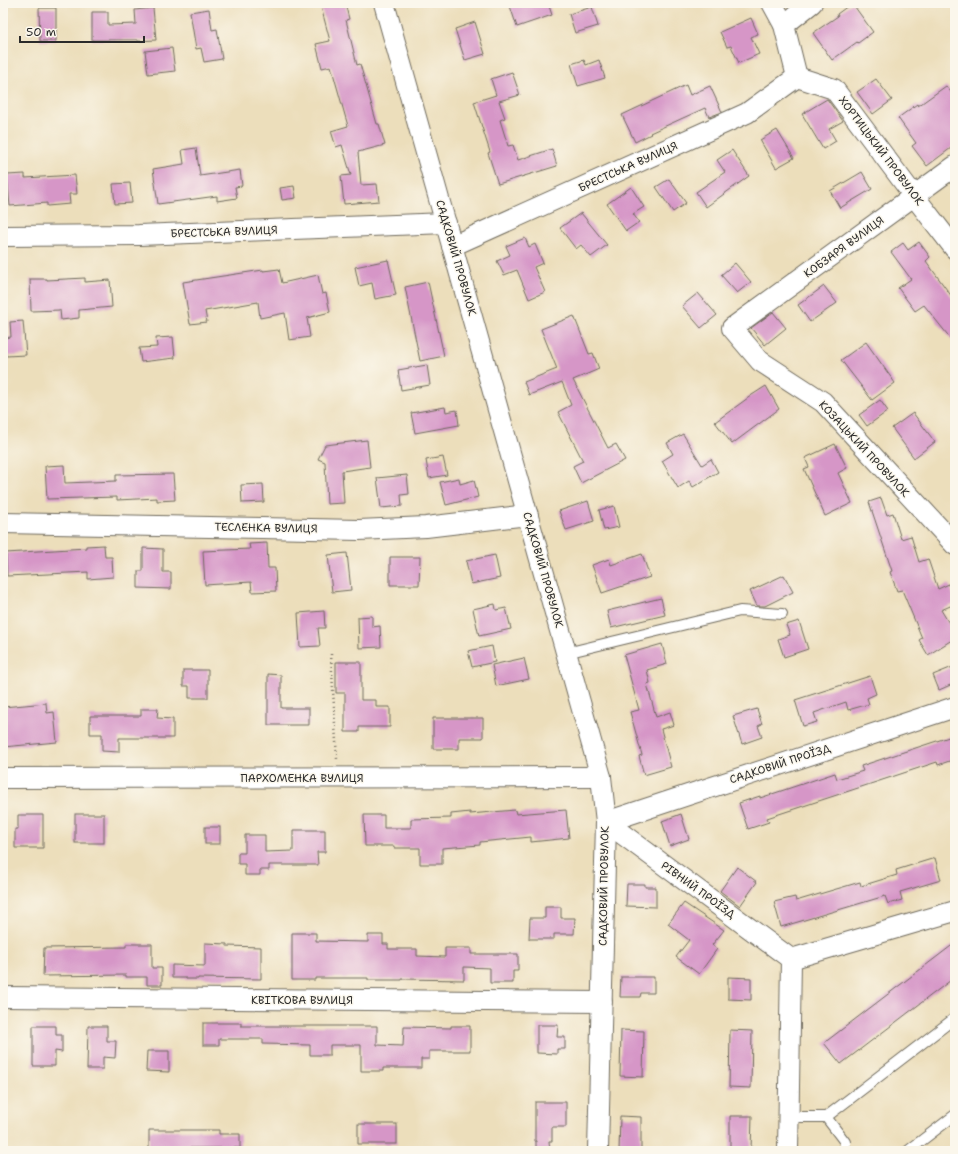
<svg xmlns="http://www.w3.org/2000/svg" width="958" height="1154" font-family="'Shantell Sans',sans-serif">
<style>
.building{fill:#d696c7}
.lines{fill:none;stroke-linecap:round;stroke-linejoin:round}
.lane-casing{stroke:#6f6a5d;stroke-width:12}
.street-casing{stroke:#6f6a5d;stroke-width:22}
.path{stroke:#6f6a5d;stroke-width:2.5;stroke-dasharray:1 3;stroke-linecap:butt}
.lane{stroke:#fff;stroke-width:10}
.street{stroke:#fff;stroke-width:20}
.labels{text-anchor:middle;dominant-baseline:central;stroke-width:3;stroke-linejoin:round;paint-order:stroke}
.street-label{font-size:11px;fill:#2b2b2b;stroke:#fbf7ec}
</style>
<rect width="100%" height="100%" fill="#fbf7ec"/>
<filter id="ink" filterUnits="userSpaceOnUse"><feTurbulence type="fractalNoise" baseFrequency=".025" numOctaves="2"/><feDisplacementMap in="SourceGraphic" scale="8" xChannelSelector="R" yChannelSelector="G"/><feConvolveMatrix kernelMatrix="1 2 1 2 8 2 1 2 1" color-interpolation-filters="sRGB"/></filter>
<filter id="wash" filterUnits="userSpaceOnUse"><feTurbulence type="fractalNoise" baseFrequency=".012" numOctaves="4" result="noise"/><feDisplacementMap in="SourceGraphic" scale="16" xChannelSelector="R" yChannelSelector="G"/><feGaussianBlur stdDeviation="0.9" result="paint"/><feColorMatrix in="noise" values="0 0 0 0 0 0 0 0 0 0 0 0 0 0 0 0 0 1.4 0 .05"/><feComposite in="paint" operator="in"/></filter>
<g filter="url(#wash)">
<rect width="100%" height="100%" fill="#ecdebb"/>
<g id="blocks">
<g class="building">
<path d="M320,3H345L349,19L346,20L357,65L360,64L377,124H379L385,145L358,152L361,185L377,184L379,201L344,204L341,176L351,175L342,145L336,147L331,131L348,126L331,66L322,68L316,44L330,41Z"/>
<path d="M509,3H548L552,15L517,27Z"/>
<path d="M852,3L873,32L858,43L857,42L832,60L813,33L838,16L837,14Z"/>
<path d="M592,7L598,26L575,33L569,14Z"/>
<path d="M39,8H56V41H40Z"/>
<path d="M153,8L156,40L138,41V40H92V12H108V25L136,24L135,10Z"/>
<path d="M209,9L212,30L217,29L222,59L204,62L201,48L196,49L190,12Z"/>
<path d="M751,18L758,34L751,37L759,54L739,63L731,46L727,47L720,32Z"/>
<path d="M475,22L485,54L465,60L455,29Z"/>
<path d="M172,48L175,71L148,74L145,51Z"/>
<path d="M584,60L586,65L599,60L605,78L578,86L571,64Z"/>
<path d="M512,72L520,95L499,101L505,118L500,120L508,146L513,145L518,160L552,149L557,166L498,184L488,153L490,152L474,102L496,95L491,79Z"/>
<path d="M876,79L892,100L873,114L857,92Z"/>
<path d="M686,85L690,95L710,86L722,112L709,117L705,108L650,133L651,134L635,142L622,115Z"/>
<path d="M946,86L955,97V145L927,166L912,146L916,143L898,118L917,104L918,106Z"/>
<path d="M827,99L843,121L829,129L836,141L823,149L802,114Z"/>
<path d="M777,130L794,158L776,168L760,140Z"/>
<path d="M196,148L200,176L240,170L242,186L235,187L237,198L217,201V196L158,204L153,169L184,164L182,150Z"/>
<path d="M732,150L749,176L706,207L696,192L725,172L717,160Z"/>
<path d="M862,172L872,189L840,208L830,191Z"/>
<path d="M25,174V178L75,175L77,194H69L70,204L47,206V203L10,206L7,175Z"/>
<path d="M669,179L686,203L673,212L656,187Z"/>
<path d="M130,183L132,203L115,204L113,184Z"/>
<path d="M294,186L296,198L282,200L280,188Z"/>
<path d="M631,187L644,207L633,214L639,222L626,231L607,204Z"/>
<path d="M581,213L607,245L591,257L581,245L576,249L560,228Z"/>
<path d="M525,238L529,247L535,244L543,263L534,267L545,292L529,299L517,270L504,275L497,261L510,255L506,246Z"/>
<path d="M919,242L930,257L926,261L955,301V344L924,305L915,311L898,288L911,279L891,252L903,243L908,250Z"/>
<path d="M388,260L396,295L375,299L372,283L359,286L355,267Z"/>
<path d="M735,263L751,282L737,293L721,275Z"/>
<path d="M279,269L282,283L318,275L322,294L326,293L330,312L307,318L310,337L289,340L285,313L260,318L258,302L205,311L207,322L190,324L183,282L263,270V271Z"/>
<path d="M85,278V282L110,280L112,307L79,310V318L61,320L60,310L31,311L30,279H47V280Z"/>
<path d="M428,282L444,356L420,361L405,287Z"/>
<path d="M824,286L837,303L810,322L798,305Z"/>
<path d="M698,293L717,315L701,328L682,306Z"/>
<path d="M773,312L786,328L765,345L751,328Z"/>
<path d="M574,316L589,354L593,353L599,369L573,380L608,448L616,444L625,460L581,483L573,466L583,461L558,412L571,405L562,382L529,395L524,382L557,369L541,329Z"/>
<path d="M23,321L26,355L6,356L4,338L11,337L10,322Z"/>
<path d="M173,337L175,358L141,362L139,348L157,347L156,338Z"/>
<path d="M866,342L895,383L872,400L841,360Z"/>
<path d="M427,365L430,385L401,390L398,370Z"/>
<path d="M766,386L779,409L732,444L715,422L752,395Z"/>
<path d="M880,400L888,411L867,426L859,415Z"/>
<path d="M445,407L446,412L457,410L459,425L415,433L411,413Z"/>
<path d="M913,413L935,442L914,458L892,428Z"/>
<path d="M683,434L702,465L711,459L718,472L693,487L689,481L678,488L662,461L673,454L667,443Z"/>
<path d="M367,440L370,467L342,471L344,503L327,504L325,462L318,459L325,445Z"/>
<path d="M835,444L847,468L838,473L852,503L825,516L804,469L809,467L805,458Z"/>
<path d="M443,457L447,475L429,478L426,460Z"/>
<path d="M64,465L65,483L116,481V475L173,474L175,500L157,501V498L117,500V497L47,499L45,466Z"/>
<path d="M407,475L409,494L401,495L402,506L381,508L377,478Z"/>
<path d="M459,478L460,484L474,480L478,497L446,505L440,482Z"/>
<path d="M263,484L264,502L242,503L241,485Z"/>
<path d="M881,498L887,515L893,513L901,539L911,536L919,562L928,559L938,589L949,584L955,599V604L941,610L955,633V638L928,655L919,640L922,638L902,590L897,591L890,572L892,571L869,502Z"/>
<path d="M588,501L594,521L566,530L559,511Z"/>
<path d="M614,506L619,527L604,530L599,510Z"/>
<path d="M267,543L268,568H275L276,591L252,592L251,582L205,585L203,551L250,549L249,544Z"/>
<path d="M104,545L105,557H112L113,577L88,579V572L7,576L6,553L86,548V546Z"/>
<path d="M143,548L163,549V572H171V589L138,588V571H143Z"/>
<path d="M347,553L351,590L332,592L328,555Z"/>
<path d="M642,554L650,577L602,593L592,565L609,559L611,565Z"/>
<path d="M495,555L500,578L471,584L466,561Z"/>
<path d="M390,557H420L419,585H390Z"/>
<path d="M784,575L793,592L765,606H757L750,591Z"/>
<path d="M661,598L665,615L611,628L607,611Z"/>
<path d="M495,604L496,610L506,608L511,629L479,636L473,609Z"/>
<path d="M324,611L325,628H318L320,646L300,647L298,613Z"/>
<path d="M372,616V627L380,626L381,647L359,648L358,617Z"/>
<path d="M799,621L808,649L784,657L778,639L790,635L786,625Z"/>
<path d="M662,644L667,664L647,670L650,683L647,684L656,717L670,712L674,725L661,729L671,767L644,775L639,756L642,755L630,712L639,710L624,655Z"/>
<path d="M492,646L495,662L472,667L468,651Z"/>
<path d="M524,658L529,679L496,686L492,665Z"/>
<path d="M336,662H361V700H376V707H390V727H359V732H345V693H336Z"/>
<path d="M955,666V683L939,690L933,675Z"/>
<path d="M183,670H208V698H189V686H183Z"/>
<path d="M268,674L281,675V708H309V725H268Z"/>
<path d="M870,676L876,694L867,698L869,704L848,710L846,702L814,713L817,722L803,726L795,700Z"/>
<path d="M46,703L47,713L54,712L57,742L3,747V707Z"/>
<path d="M141,709H158L157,718L173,719V738H119V752L102,751V734H90V716H141Z"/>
<path d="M757,709L762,724L758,726L762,737L742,744L733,716Z"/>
<path d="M433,718H483V738H459V749H433Z"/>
<path d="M952,736L955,745V759L938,765L937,762L767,818L769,822L748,829L739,803L760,796V798L835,773L837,779L863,771L861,766Z"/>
<path d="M515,810L516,814L566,810L569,838L531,842V837L480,842V845L442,848V864H420V848H394V846H365L364,815H384V828H411V819L451,818V814L470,812V814Z"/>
<rect x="75" y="814" width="29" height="29"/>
<path d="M681,814L689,839L670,846L662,821Z"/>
<path d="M18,815H43V848H15V829H18Z"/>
<rect x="205" y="827" width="15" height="17"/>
<path d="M293,830H325V852H317L318,865H269V870H260V875H245V864H238V853H245V835H265V852L293,851Z"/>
<path d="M935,858L941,880L900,892L902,900L888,904L885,896L781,927L774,902L795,897L796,901L860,882L861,886L897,875L896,870Z"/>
<path d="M737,867L757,882L740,906L720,891Z"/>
<path d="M627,884H645V887H656V907L626,906Z"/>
<path d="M684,903L724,930L712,945L717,949L699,974L676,957L689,940L668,924Z"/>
<path d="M545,907H561V918H575L574,934H554V939H529L530,918H545Z"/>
<path d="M292,933H316V941L368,942V935H383V944H388V949H417V956L445,957V948H471V954H518V971H513V983H490V968L464,967V980L402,979V980H368V978H315V980H292Z"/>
<path d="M205,943L227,944V946L261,947V979L198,978V979H186V978H172V965L205,966Z"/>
<path d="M955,943V977L841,1064L824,1043Z"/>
<path d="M126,944H152V968H162V985H147V977H126V975L43,976L44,948L126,947Z"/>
<path d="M621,977H654V993H641L640,997H620Z"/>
<path d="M728,977L751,978V1000L728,999Z"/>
<path d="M203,1023H241V1026H377V1045L403,1046L404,1027L451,1028V1026H470V1051H429V1059H421V1068H383V1071H361V1045H330V1055H310V1045L263,1044V1039H219V1045H203Z"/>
<path d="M537,1025H558L557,1037H565V1049H557V1054L537,1053Z"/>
<path d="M33,1026H56V1035H62V1052L55,1051V1066H33Z"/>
<path d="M88,1026H107V1041H116L115,1058L103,1057V1069H87Z"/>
<path d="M621,1030L644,1031L643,1077L620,1076Z"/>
<path d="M730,1030L752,1031L751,1088L729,1087Z"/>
<path d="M147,1051H169V1072L146,1071Z"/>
<path d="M535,1102H566V1127H552V1141H549L550,1151H536V1141H535Z"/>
<path d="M620,1116L641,1117V1151H619Z"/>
<path d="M730,1116H752L751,1151H730Z"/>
<rect x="358" y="1124" width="39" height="20"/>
<path d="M149,1130H219V1134H240V1148H177V1151H149Z"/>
</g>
</g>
</g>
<g filter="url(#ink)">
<use href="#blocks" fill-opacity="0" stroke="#6f6a5d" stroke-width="1"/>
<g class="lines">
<g class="lane-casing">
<g id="lane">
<path d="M566,653L740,611L782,614"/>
<path d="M789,1117H826L955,1018"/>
<path d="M826,1117L845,1142V1151"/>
<path d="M908,1151L955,1115"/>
</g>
</g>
<g class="street-casing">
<g id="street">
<path d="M384,3L601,777L606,822L598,1151"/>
<path d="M772,3L784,25L797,77"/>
<path d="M784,25L812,3"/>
<path d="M797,77L834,89L914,196L955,249"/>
<path d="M955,166L732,328L760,361L823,402L955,545"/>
<path d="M3,236L139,235L446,223"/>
<path d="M452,246L747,113L797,77"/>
<path d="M3,523L359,530L426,527L528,515"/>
<path d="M3,778L601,777"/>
<path d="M606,822L955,707"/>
<path d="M606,822L791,959"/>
<path d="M791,959L955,911"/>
<path d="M3,997L602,1002"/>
<path d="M788,1151L791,959"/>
</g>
</g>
<path class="path" d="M331,654L337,759"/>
<use href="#lane" class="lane"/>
<use href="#street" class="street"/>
</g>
</g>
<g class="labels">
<g class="street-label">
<text transform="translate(881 151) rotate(53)">ХОРТИЦЬКИЙ ПРОВУЛОК</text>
<text transform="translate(628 167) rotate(-24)">БРЕСТСЬКА ВУЛИЦЯ</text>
<text transform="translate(224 232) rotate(-2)">БРЕСТСЬКА ВУЛИЦЯ</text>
<text transform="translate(844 247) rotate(-36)">КОБЗАРЯ ВУЛИЦЯ</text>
<text transform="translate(456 258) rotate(74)">САДКОВИЙ ПРОВУЛОК</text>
<text transform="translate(864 449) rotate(47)">КОЗАЦЬКИЙ ПРОВУЛОК</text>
<text transform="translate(266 528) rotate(1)">ТЕСЛЕНКА ВУЛИЦЯ</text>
<text transform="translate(543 570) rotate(74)">САДКОВИЙ ПРОВУЛОК</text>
<text transform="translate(780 764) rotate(-18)">САДКОВИЙ ПРОЇЗД</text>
<text x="302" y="778">ПАРХОМЕНКА ВУЛИЦЯ</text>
<text transform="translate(604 886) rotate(-89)">САДКОВИЙ ПРОВУЛОК</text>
<text transform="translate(698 890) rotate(36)">РІВНИЙ ПРОЇЗД</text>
<text x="302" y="1000">КВІТКОВА ВУЛИЦЯ</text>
</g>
</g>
<rect width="958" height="1154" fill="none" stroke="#fbf7ec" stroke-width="16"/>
<path d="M20 36v6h124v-6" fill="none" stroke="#2b2b2b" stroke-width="2"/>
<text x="26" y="36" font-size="12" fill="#2b2b2b" stroke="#fbf7ec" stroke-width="3" paint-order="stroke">50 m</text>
</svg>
